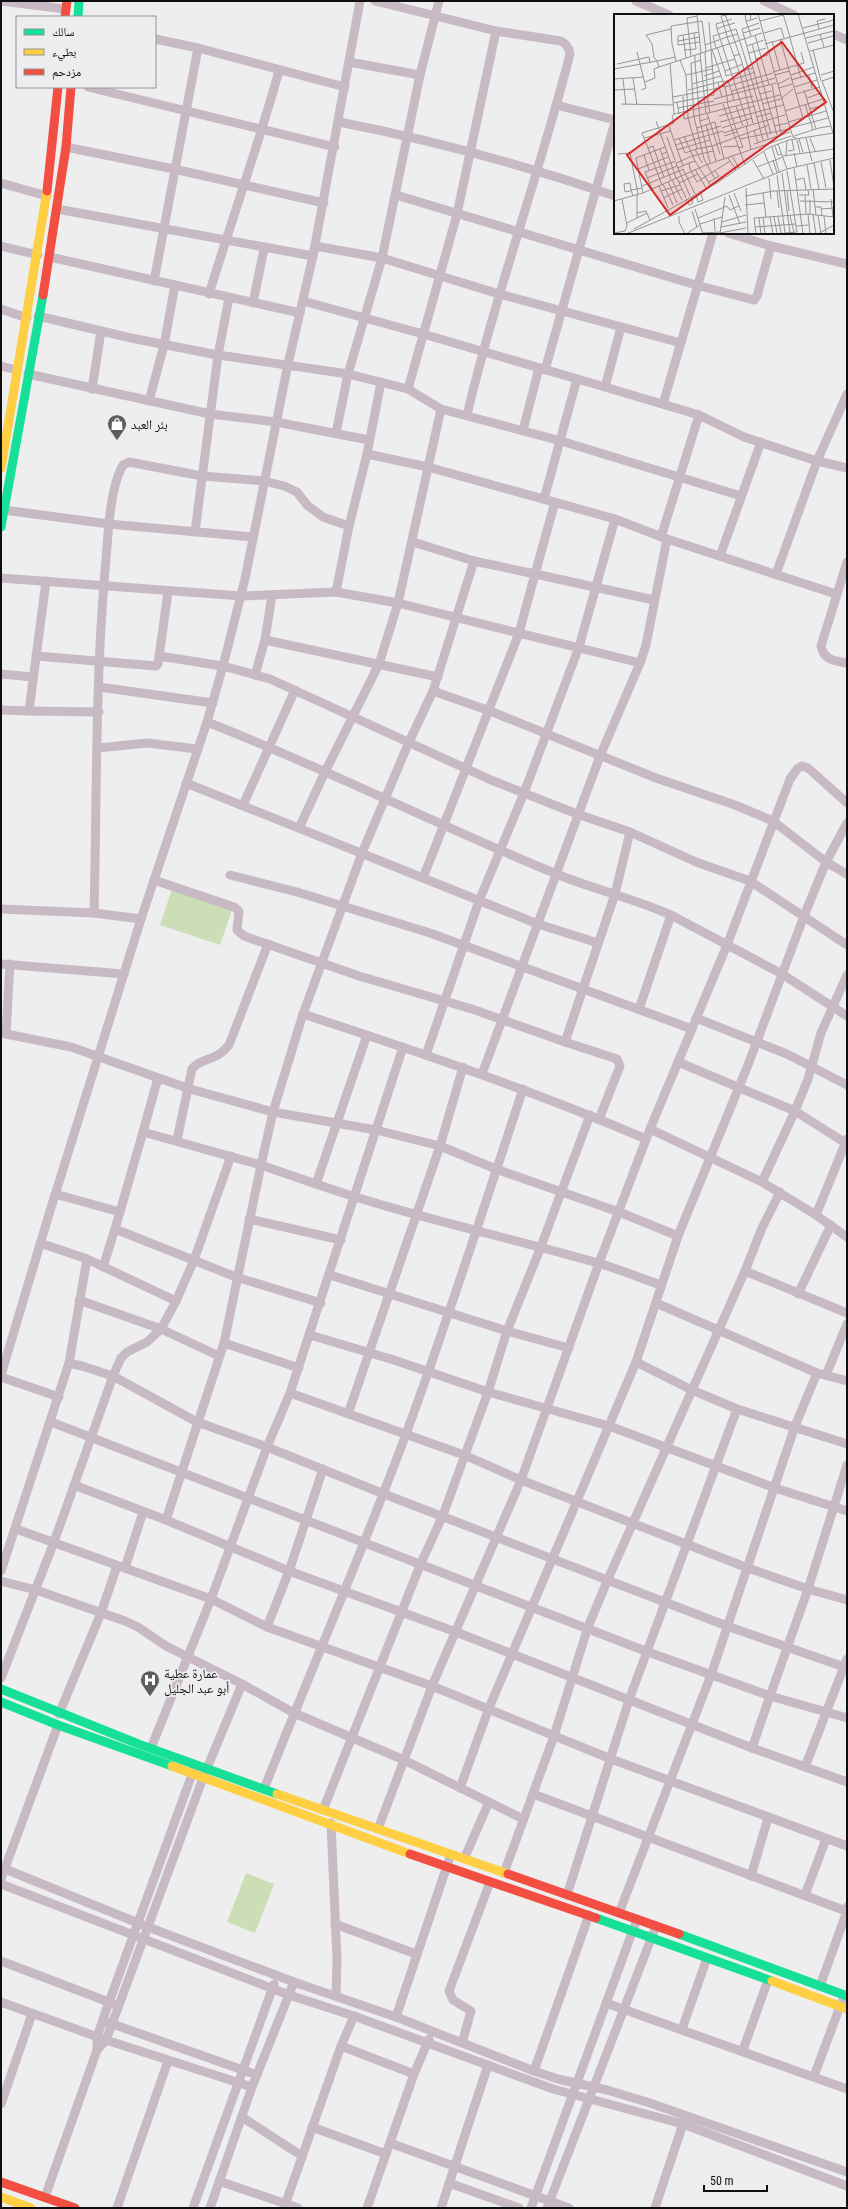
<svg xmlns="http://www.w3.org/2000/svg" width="848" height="2209" font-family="'Roboto Condensed','Noto Naskh Arabic',sans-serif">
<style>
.green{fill:#cbdeb5}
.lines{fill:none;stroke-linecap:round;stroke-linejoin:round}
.street{stroke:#c8bac5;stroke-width:9}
.fast{stroke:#16e098;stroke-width:9}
.slow{stroke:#ffcf43;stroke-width:9}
.jam{stroke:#f24e42;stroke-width:9}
.labels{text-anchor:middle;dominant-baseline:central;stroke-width:3.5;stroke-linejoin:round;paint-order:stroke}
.poi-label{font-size:13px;fill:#0f0f10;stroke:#ededef;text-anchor:start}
.inset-road{fill:none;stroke:#959595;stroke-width:1}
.view{fill:#d62828;fill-opacity:0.15;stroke:#d62828;stroke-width:2}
.inset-edge{fill:none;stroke:#0f0f10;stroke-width:2}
</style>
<rect width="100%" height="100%" fill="#eee"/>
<g class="green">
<path d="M172,889L232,910L220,945L160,925Z"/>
<path d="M246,1873L274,1884L255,1933L227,1922Z"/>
</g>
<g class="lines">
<g class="street">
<path d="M1,1L66,9"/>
<path d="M375,1L496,31L561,41C567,44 569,48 570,54C539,175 496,293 467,415"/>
<path d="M636,1L669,15"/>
<path d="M764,1L794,15"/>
<path d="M833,34L847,40"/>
<path d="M155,39L198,48L345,87"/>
<path d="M349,62L420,75"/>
<path d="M88,87L335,147"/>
<path d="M556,105L615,120"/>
<path d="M339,122C432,140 524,165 615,196"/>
<path d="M66,147L174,169L324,203"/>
<path d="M1,183L47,196"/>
<path d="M396,195L696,285L754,300L757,296L771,246L728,233"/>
<path d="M57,209L313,256"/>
<path d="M1,246L38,255"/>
<path d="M315,246L382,258L499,294L681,343"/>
<path d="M771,246L847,264"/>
<path d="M50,257L300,313"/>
<path d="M154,281L198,48"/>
<path d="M209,294C232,219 258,146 279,71"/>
<path d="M303,301L423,334L605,387L621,327"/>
<path d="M253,303L264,249"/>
<path d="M1,309L27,318"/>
<path d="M38,316L131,338L218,355L348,374L408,389L441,409L398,603L379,664L325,772L299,828"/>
<path d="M1,366L17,370"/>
<path d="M545,370L615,122"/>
<path d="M28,374L210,414L276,422L369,440"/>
<path d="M605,387L699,415L744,437L817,461L847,468"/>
<path d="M92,389L101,331"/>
<path d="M408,389L457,214L496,31"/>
<path d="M149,401L164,345L175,285"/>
<path d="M663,404L713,233"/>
<path d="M441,409L561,441L741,496"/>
<path d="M523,430L539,368"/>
<path d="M336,433L348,374L382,258L420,75L439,1"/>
<path d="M367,454L428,467L615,519L667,539L836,594"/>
<path d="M544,499L577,379"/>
<path d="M555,502L535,574L654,600"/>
<path d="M4,510L109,524L253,537"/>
<path d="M349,526L367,454L381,382"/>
<path d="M195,532L218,355L229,298"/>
<path d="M661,537L699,415"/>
<path d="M413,542L474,561"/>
<path d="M720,556L761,442"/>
<path d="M847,562L821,646C824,660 834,661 847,663"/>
<path d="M776,574L817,461L847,394"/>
<path d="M1,578L242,596L336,592L398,603L640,663"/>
<path d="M46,581L29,711L99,712"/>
<path d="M265,640L438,677"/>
<path d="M36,656L156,666L158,664L168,592"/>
<path d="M159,656L223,666L270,679L491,780L577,814L630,832L696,862L750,881L847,945"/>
<path d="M1,674L33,677"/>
<path d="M255,675L265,640L272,595"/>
<path d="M99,687L213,703"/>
<path d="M433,691L490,711L656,778L735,805L773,821L826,862L847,874"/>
<path d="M1,710L29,711"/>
<path d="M207,722C325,768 437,825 554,873C592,889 633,898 671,915L639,1009"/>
<path d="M98,748L147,743L197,749"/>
<path d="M243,805L295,690"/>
<path d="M230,875L297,892L430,933L692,1029"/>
<path d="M423,878L538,924L598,943"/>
<path d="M154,880L234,907L239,911L237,930L244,936L359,976L472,1009L565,1042L615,894L630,832"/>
<path d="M1,909L94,913L141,919"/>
<path d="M94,913C97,796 95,677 106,560C108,534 110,487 123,465L129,462L202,476L264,481L284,486L297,492L307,505L323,517L349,526L336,592"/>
<path d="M671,915L782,974L847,1016"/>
<path d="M1,964L124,974"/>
<path d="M303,1014C419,1052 534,1091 646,1139"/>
<path d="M696,1018L787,1054L847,1085"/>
<path d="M1,1033L71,1047L190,1089L273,1112L376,1130L440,1146L496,1169L619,1212L678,1236"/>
<path d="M6,1033L10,964"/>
<path d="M367,1035L316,1184C408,1216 504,1236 598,1263C619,1269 640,1278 661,1285"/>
<path d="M565,1042L617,1059L620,1066L599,1119"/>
<path d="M426,1055L479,901L524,793L579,647L615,519"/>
<path d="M678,1062L795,1111L808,1079L821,1033L847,975"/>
<path d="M482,1074L600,756L640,663L646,645L667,539"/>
<path d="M158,1078L143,1132L261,1165L316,1184"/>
<path d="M650,1129L762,1182L816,1215"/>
<path d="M143,1132L115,1229L236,1277L321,1303"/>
<path d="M847,1139L816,1215L847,1237"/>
<path d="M177,1140L192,1069C201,1057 216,1062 229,1045L268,944"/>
<path d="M762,1182L795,1111L847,1144"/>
<path d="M55,1194L120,1212"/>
<path d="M249,1219L341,1240"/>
<path d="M40,1243L87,1259L176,1301"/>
<path d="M103,1267L115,1229"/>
<path d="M745,1271L847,1313"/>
<path d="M330,1275L507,1331L569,1348"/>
<path d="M798,1294L831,1225"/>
<path d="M79,1300L161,1329L219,1356"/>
<path d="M656,1303L817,1373"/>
<path d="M310,1335L394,1360L488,1392L609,1426L775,1488L847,1511"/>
<path d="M224,1343L299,1368"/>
<path d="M636,1362L692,1390L737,1409L847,1444"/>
<path d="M69,1363L82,1366L113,1376L197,1422L267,1447L384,1494L727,1626L847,1668"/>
<path d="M1,1375L50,1211L141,919L207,722L223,666L245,579L288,364L313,256L360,1"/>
<path d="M826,1375L847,1324"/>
<path d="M1,1377L59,1397"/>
<path d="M348,1414L440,1146L463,1067"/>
<path d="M51,1422L648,1652L770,1696L808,1589L748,1568L521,1480L464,1455L290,1393"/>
<path d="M847,1465L808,1589L847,1600"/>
<path d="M74,1485L166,1520L289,1571L456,1632L752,1748L847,1782"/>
<path d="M166,1520L224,1343L261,1165L273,1112L303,1014L362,853L409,742L433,691L474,561L535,574L519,633L423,878L186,783"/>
<path d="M16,1529L211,1599L267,1627L432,1686L611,1759L847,1846"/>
<path d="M125,1568L143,1512"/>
<path d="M1,1571L69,1363L87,1259"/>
<path d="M1,1581L36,1590L125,1621L138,1627L166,1646L242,1684L294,1713L404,1760L523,1819"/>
<path d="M267,1627L289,1571L323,1469"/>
<path d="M1,1678L54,1542L113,1376L121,1358L127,1352L147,1342L161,1329L176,1301L194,1260L231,1156"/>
<path d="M59,1714L101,1613L117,1566"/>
<path d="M151,1748L211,1599L267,1447L290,1393L403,1047"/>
<path d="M752,1748L770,1696L847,1718"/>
<path d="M805,1767L847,1659"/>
<path d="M460,1788L489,1708L636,1362L678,1236L748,1065L804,916L826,862L847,823"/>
<path d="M264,1789C311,1670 362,1553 406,1434C448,1320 485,1204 523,1089"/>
<path d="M533,1794L846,1911L847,1907"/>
<path d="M323,1810L421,1563L443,1515L488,1392L507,1331L540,1249L590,1115"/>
<path d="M331,1823L337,1959L336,1996"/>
<path d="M378,1829L432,1686L521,1480L599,1263L650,1129L727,945L790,779L798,768L802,766L808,768L847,803"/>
<path d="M464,1859L489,1802"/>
<path d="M5,1869L148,1927L294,1982L396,2017L534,2071L558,2079L607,2090L647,2102L847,2172"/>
<path d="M504,1873L554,1736L588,1627L608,1579L745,1271L762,1228L780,1192"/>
<path d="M751,1876L768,1818"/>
<path d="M1,1879L58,1725"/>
<path d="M1,1884L289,1995L354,2016L553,2089L683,2124L847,2186"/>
<path d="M567,1895L629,1700L737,1409"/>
<path d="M805,1895L826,1839"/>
<path d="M619,1913L711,1675L795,1426L817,1373L847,1381"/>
<path d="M335,1924L416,1954"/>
<path d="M1,1961L114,2004"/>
<path d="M820,1986L847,1911"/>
<path d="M1,2002L106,2040L252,2087"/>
<path d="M606,2003L847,2089"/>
<path d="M396,2017L451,1854"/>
<path d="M107,2022L257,2075"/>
<path d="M682,2029L707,1958"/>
<path d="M462,2043L471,2011L453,2000L449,1991L490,1882"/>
<path d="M341,2046L414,2074"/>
<path d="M97,2050V2037L109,2002L194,1769"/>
<path d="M743,2050L768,1980"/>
<path d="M534,2071L589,1915"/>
<path d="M814,2076L842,2001"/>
<path d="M1,2104L32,2014"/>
<path d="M242,2117L302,2156"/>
<path d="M312,2127L386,2154"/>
<path d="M390,2143L569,2208"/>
<path d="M219,2181L298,2208"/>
<path d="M449,2183L519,2208"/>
<path d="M45,2197L97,2050L106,2040L112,2024L203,1778L242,1684"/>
<path d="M117,2208L168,2061"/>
<path d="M193,2208L274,1984"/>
<path d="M210,2208L252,2087L294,1982"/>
<path d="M284,2208L341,2046L354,2016"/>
<path d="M367,2208L414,2074L429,2039"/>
<path d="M441,2208L488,2065"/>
<path d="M531,2208L637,1919"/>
<path d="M547,2208L656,1926"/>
<path d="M655,2208L685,2118"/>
</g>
<g class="fast">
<path d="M78,17L79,1"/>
<path d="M1,527L43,295"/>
<path d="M1,1689L141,1745L277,1794"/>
<path d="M1,1702L58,1725L172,1766"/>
<path d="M596,1918L772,1981"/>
<path d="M679,1934L847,1996"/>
</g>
<g class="slow">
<path d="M1,468L47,191"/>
<path d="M172,1766L410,1854"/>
<path d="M277,1794L508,1874"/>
<path d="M772,1981L847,2009"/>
<path d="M1,2197L31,2208"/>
</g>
<g class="jam">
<path d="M65,17L67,1"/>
<path d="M47,191L58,87"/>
<path d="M43,295L66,147L71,87"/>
<path d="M410,1854L596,1918"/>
<path d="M508,1874L679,1934"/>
<path d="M1,2182L75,2208"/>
</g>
</g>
<defs>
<g id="shop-pin" transform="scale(1)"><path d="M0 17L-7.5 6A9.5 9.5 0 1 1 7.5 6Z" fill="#5d5d5e" stroke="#ededef"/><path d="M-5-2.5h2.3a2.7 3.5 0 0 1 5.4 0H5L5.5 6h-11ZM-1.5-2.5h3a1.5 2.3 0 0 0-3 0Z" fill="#fff"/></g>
<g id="hospital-pin" transform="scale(1)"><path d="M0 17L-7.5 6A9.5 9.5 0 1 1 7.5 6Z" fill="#5d5d5e" stroke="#ededef"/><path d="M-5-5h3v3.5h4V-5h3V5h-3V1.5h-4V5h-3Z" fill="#fff"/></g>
</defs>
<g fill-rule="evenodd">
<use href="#shop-pin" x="117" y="424"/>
<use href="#hospital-pin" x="150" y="1680"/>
</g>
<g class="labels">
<g class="poi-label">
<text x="131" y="424">بئر العبد</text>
<text x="164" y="1673">عمارة عطية<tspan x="164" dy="15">أبو عبد الجليل</tspan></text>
</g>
</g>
<g transform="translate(614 14)">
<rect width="220" height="220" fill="#eee"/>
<path class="inset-road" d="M111,0L127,45L149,126M117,0L107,2L110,12L103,15L134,111M131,0L132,7L137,6M136,0L137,6L143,4M144,0L177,117L179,123L182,124M169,0L176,23M184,0L219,119M83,1L87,39M132,7L137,22M146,7L169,1M121,9L110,12L112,18L113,23L124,20M145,9L128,15L157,120M189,14L220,6M103,15L102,10L118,5M205,15L203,7L211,5M85,18L64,22V31L86,28M129,19L146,14M150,19L167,14L170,24M206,20L210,33M69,21L72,44M141,21L147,43L154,41M176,24L187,64M192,24L220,17M166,25L189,104M64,27L86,23M158,27L166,56M194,29L219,22M138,30L163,121M151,30L220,11M91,31L113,23L120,42M133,32L150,26M103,33L111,57M102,34L99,22L122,15L136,60L141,58M70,36L82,35L80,19M199,36L207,67M196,37L220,31M23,38L32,74L27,76M91,38L94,88L100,87M86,39L92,100M135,39L152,34M126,40L120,42L125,58L139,54M81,41V48L77,49L78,70L107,62L98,35M39,42L43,47L61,43M40,42L38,30L32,21L57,15M77,42L73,4L83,2M141,45L147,43L155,71M66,46L72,61M62,47L58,30L57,12L88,7L92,37M3,50L35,43L36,49M91,54L121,45M0,55L43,47L45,53L148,19M159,58L190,49L187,38M161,61L175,57M177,61L200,53M195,61L198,74M207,61L220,57M90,62L105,57M107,62L111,73L159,59M220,63L208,67L220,99M19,64L23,91M0,65L30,63M9,65L12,91M114,66L120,86M177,66L201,59M31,68L41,64L40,55L45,53M109,68L127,63L125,58L112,62L111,57L129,50M104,69L108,83M78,70L80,103L90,145L101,165M164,70L176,64M158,71L167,120M111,73L114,88M180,73L203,66M165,74L178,70M0,76L21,75M74,76L109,67M190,76L202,115M118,77L161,64M145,80L158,77M182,80L206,73M69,82L70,105L166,81M59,83L100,75L95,8M168,84L179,75M193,84L207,79M100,85L162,69M63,88L65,100M59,89L100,81V75L111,72M7,90L59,91M109,90L131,151M148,90L167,85M191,90L199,116M122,92L129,112M64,94L94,88L96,99M196,95L210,91M171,97L209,85M93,99L106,140M60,100L139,82M105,102L141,92M143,103L157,99M95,104L86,107L96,149M42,107L53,138M86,107L81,48L87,46M106,108L169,91M175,108L212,97M139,109L127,63L136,60L154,124M92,110L96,126M132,111L137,136M55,112L69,152M160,112L174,109M83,114L101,108L110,145M108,114L138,104M176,114L214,104M205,114L217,112M140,116L144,129M123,118L129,133L124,134M109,119L171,101M70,122L81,147L97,172M110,122L123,118L113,88M180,122L205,114M53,123L61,146M30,124L57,117M192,124L198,147M196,124L201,137M126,125L175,115M185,125L189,138M60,126L107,112M183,126L186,139M140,130L176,118M164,130L173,155M61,131L109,117M161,132L164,141L168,140M109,133L124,132M158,133L165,158M34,134L28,119L60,109L58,102L60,100L56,49M46,135L57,166M81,135L88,149M83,135L74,104L72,61L98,55M63,136L69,134L65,124M174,137L180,136L178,126M150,138L159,160M180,139L183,153M4,140L16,139L24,180M48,140L53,138L62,164M30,141L35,156M172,141L173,127M118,142L125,154M169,142L220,135M114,144L122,156M139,146L150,165M159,146L163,159M216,146L220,173M81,147L75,149L76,155L83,168L116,147M102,147L98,132L96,126L69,134L71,139L83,135L98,132L112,127L155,111M207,148L212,174M200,149L205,175M193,151L197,175M63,152L76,182M143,153L169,143M64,154L75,149M180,154L189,220M24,155L54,143M69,155L81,180M81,155L92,174M168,159L176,219M163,161L171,219M33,164L63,152L62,149L78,142L99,137M63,164L72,184M155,164L157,185M58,166L68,186M182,166L190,164L192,176M54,167L63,189M95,168L105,162L101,157M65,169L84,160M49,170L59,191M48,171L34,134L39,132L50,163M28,172L70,155M45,172L54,194M28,174L22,144L51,133M132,174L134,220M38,175L31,158L62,147M199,175L202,201M47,177L66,171M163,177L165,194M173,177L175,197M120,179L127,197M149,179L152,203M23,181V204M82,181L84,188L89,186L86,177M115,181L126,210M185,181H195L194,176M191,181L192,200M19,182L17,176L16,169L10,170L11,178L16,177L17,176L23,175L28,174L29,179M131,182L160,177L220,175M49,184L68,175M72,185L75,191L79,189L77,183M217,185L219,203M196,186V200M0,187L29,179L92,151L177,122M186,187L220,188M131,191L150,189M201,193H207L208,202M81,195L89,220M207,195L220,194M78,197L83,213M23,199L32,197L36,206M194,200L196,220M199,201L202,220M204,201L207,220M65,202V208L71,220M176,202L180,218M210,202L212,220M149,203L151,220M156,203L159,220M160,203L163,219M164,203L167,219M84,204L113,192L116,196L125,192M100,204L101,217M145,204L147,220M108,208L132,201M13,209L33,199M86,210L108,203M182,212L195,211M107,213L132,208M141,213L182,210M20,215L103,169L156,133L175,126L220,119M0,219L11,217L13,212L8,185M89,219L106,218M106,219L132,214M12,220L173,155L220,144M72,220L86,211M106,220L111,183M142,220L140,204L194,200L220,203M161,220L183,218L173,157M204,220L220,211"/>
<path class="view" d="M168,28L212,88L56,201L13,141Z"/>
<rect width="220" height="220" class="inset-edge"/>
</g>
<rect width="848" height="2209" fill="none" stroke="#0f0f10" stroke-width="4"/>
<rect x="16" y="16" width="140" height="72" fill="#ededef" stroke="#949496"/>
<rect x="24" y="29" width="20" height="6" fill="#16e098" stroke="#949496"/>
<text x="52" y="36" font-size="12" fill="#0f0f10">سالك</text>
<rect x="24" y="49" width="20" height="6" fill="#ffcf43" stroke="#949496"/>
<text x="52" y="56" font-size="12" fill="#0f0f10">بطيء</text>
<rect x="24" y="69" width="20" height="6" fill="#f24e42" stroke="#949496"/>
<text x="52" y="76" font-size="12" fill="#0f0f10">مزدحم</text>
<path d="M704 2185v6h63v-6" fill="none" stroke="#0f0f10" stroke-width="2"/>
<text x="710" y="2185" font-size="12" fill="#0f0f10" stroke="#ededef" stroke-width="3" paint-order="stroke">50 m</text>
</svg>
